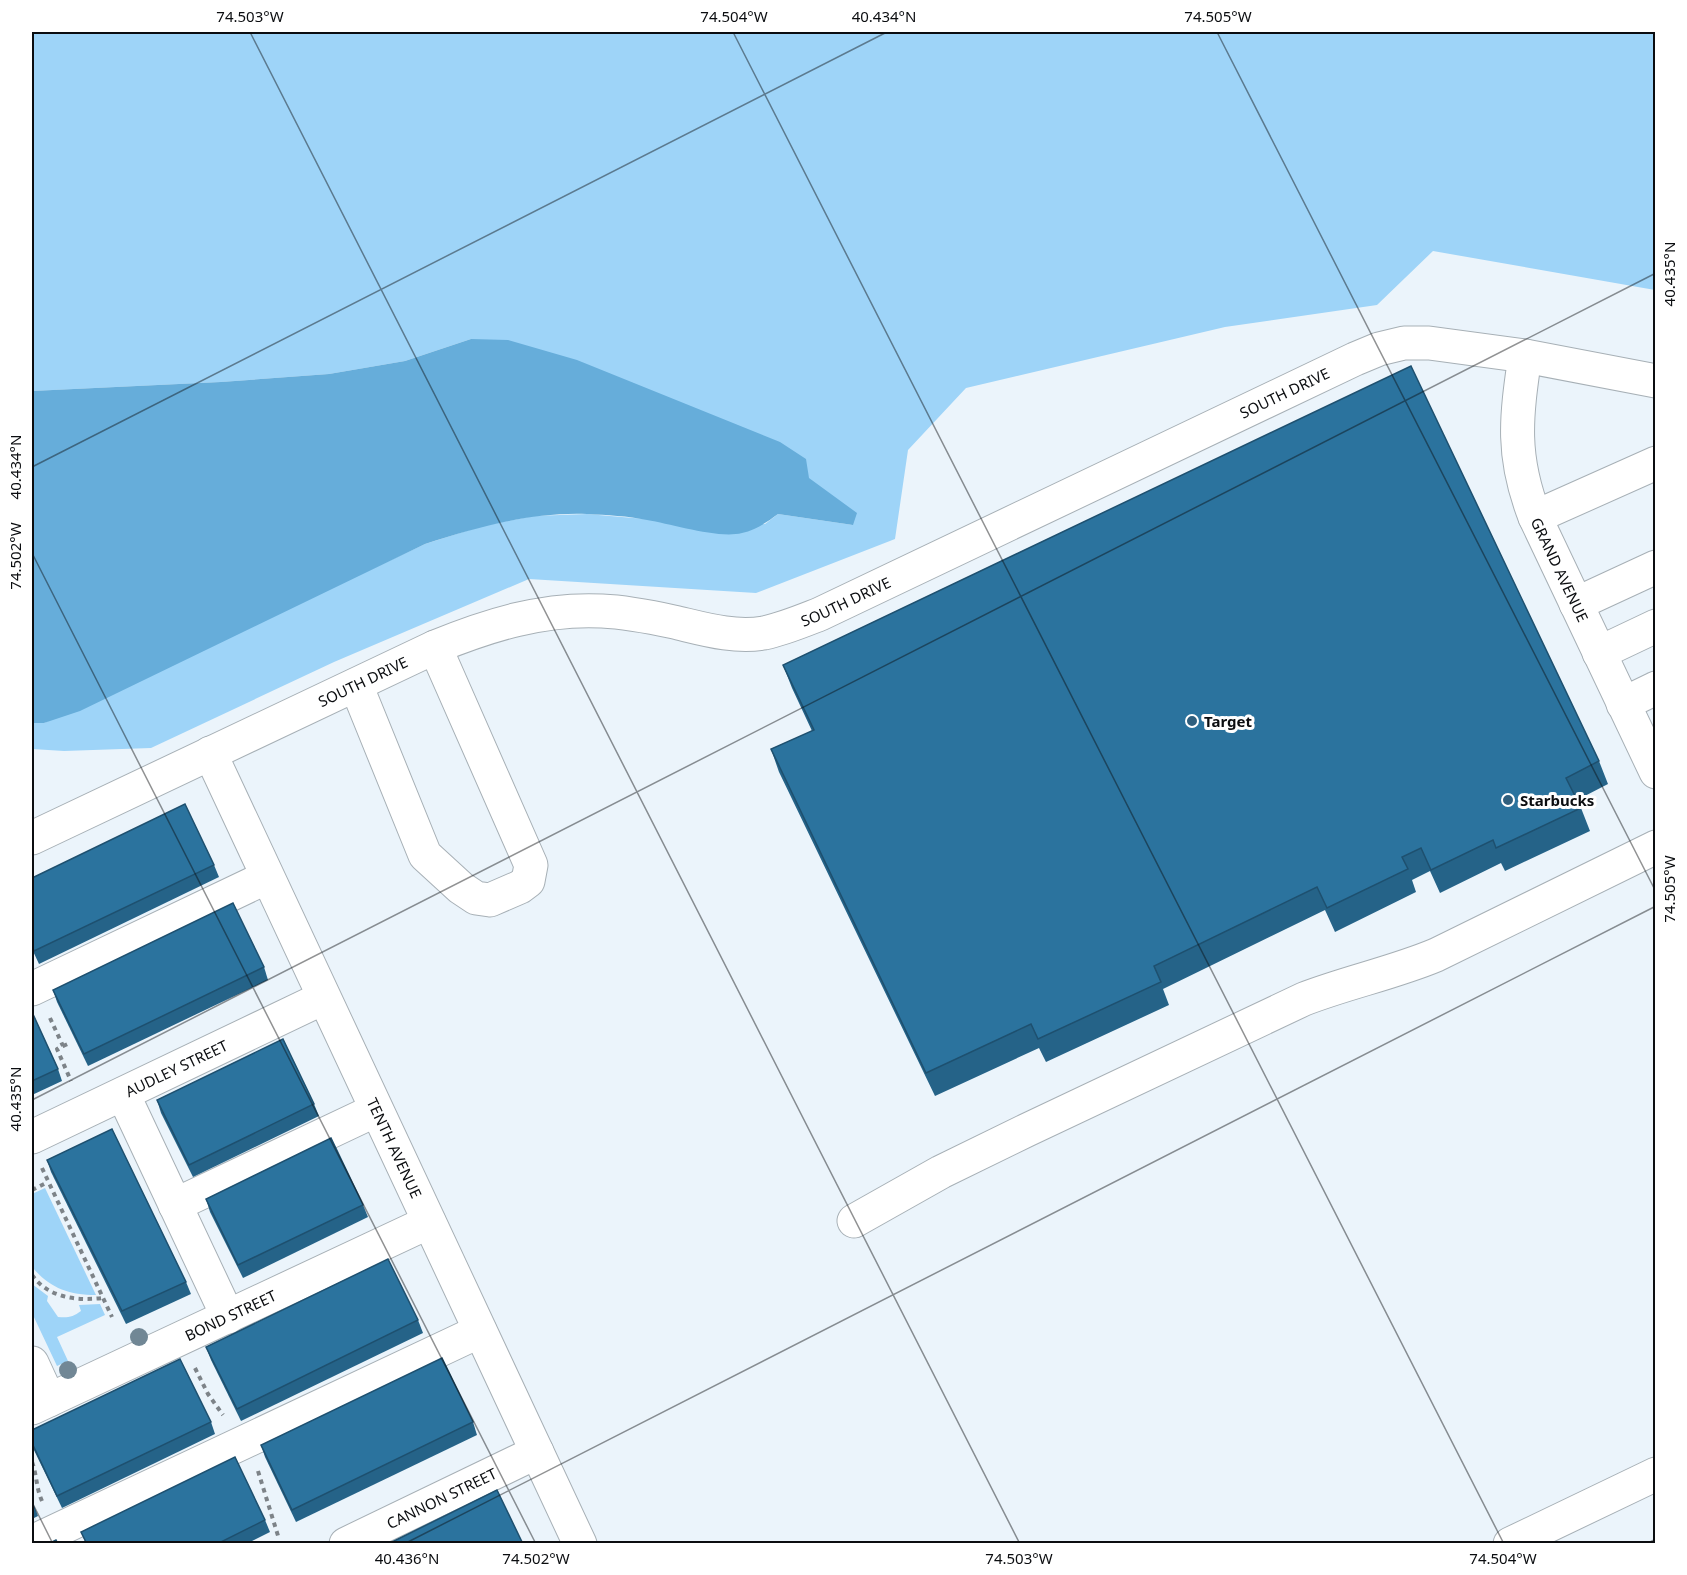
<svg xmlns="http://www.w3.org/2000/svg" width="1687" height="1575" font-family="'Noto Sans',sans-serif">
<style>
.green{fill:#9ed4f8}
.water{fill:#66adda}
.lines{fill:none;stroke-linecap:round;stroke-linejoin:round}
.minor-casing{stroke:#a7b0b6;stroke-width:35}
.path{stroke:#7d8388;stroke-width:4;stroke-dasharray:4.5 4.5;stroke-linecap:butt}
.minor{stroke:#fff;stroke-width:33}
.tree{fill:#718795}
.wall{fill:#256388}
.building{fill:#2b739e;stroke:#1e506f;stroke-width:1.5}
.ticks{fill:none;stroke:#0b0d10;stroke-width:1.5;stroke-opacity:0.45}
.poi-dot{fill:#2f5f7e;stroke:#fff;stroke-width:2}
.labels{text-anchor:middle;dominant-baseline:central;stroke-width:6;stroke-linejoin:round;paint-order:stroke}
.street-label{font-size:15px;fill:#0b0d10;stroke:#fff}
.poi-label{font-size:15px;font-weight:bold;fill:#0b0d10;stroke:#fff;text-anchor:start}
.neatline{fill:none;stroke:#0b0d10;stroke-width:2}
.ticks-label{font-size:15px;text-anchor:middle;fill:#0b0d10}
</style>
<rect width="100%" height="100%" fill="#ebf4fb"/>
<g class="green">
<path d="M32,32H1655V290L1433,251L1377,305L1225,327L966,388L908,450L895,539L756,593L529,579L334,662L151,748L64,751L32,749V723H44L425,544L482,526L533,516L587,514L645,519L765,524L778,514L853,525L471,339L405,361L329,374L221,382L32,391Z"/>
<path d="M45,1188L96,1295C68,1295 50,1288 32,1267V1194Z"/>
<path d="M32,1284L48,1296L47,1301L58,1317C68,1318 73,1317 81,1311L79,1305L100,1304L105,1315L57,1337L68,1361L57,1366L32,1313Z"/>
</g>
<path class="water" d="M471,339L508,340L577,360L780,442L806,459L809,478L857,513L853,525L778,514C767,522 756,530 742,533C718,539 672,524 647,520C628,516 607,515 587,514C530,512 479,527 425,544L80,711L44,723H32V391L221,382L329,374L405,361Z"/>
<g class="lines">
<g class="minor-casing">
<g id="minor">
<path id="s1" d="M1525,356C1516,418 1511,456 1535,517L1656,772"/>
<path d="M1535,517L1656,463"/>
<path d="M1576,604L1656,567"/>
<path d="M1599,653L1656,626"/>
<path d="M356,685L425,855L461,888L476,898L490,900L520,887L528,881L531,865L435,647"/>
<path d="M1623,704L1656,688"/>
<path id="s2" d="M210,753L580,1544"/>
<path id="s3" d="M32,838L435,647C489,625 543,608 602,611C627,612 651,617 674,622C704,629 733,638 764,633C783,629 802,621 820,614L1355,359L1379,349L1404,343H1429L1525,356L1656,381"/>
<path d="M32,989L267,877"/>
<path d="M123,1094L228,1317"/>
<path id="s4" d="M32,1137L323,998"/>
<path d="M175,1205L376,1110"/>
<path d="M854,1221L941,1172L1027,1130L1304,999C1348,982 1393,973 1436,955L1656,847"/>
<path d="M32,1363L49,1400"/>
<path id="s5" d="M32,1408L429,1222"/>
<path d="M32,1542L480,1331"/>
<path id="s6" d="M346,1544L537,1452"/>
<path d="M1510,1544L1656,1474"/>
</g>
</g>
<g class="path">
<path d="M50,1018L63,1046L57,1049L71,1081"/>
<path d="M63,1046L70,1043"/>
<path d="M42,1168L112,1317"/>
<path d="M32,1190L48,1182"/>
<path d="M32,1275C48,1298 77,1301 103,1298"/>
<path d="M195,1368L208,1394L223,1415"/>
<path d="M32,1462C37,1475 36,1488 42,1501"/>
<path d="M258,1471L279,1539"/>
</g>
<use href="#minor" class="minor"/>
</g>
<g class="tree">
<circle cx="139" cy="1337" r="9"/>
<circle cx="68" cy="1370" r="9"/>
</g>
<g class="wall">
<path d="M783,665L1599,761L1608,784L1577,800L1581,808L1590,831L1505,871L1501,863L1440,893L1430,871L1412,880L1416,892L1335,932L1325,910L1163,989L1169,1005L1046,1062L1039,1048L935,1096L779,772L771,749L812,731L792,688Z"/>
<path d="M214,865L219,877L39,964L32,949V878Z"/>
<path d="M264,967L268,980L88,1066L57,1002L53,990Z"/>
<path d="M32,1012L58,1069L62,1081L32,1095Z"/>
<path d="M157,1100L314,1104L319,1116L193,1177L161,1113Z"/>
<path d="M47,1160L186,1282L191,1294L126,1324L51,1172Z"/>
<path d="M206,1199L363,1205L368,1217L243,1278L210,1212Z"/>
<path d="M418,1320L423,1333L241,1421L211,1360L206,1347Z"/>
<path d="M211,1422L215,1434L62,1508L32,1446V1430Z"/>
<path d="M473,1422L477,1435L296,1522L265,1457L261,1445Z"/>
<path d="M32,1500L38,1516L32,1519Z"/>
<path d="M265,1520L270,1532L246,1544H86L81,1532Z"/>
</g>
<g class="building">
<path d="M1411,366L1599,761L1566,778L1581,808L1496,848L1493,840L1431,870L1421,848L1402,857L1408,869L1327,908L1317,887L1154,966L1161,982L1038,1039L1031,1024L926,1073L771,749L814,730L783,665Z"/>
<path d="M185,804L214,865L34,951L32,946V878Z"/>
<path d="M233,903L264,967L84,1054L53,990Z"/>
<path d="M32,1012L58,1069L32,1081Z"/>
<path d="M283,1039L314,1104L189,1165L157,1100Z"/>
<path d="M112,1129L186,1282L122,1311L47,1160Z"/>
<path d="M331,1138L363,1205L238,1265L206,1199Z"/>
<path d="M388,1259L418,1320L237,1409L206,1347Z"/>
<path d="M442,1358L473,1422L292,1510L261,1445Z"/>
<path d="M180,1359L211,1422L57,1496L32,1443V1430Z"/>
<path d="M235,1457L265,1520L217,1544H87L81,1532Z"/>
<path d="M497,1490L523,1544H388Z"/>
<path d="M56,1540L58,1544H48Z"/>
</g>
<path class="ticks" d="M250,32L1020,1544M733,32L1504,1544M1217,32L1656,892M32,467L887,32M32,553L536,1544M32,1100L1656,273M32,1502L53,1544M404,1544L1656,906M1646,1544L1656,1539"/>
<g class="poi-dot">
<circle cx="1192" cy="721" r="6"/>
<circle cx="1508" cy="800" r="6"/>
</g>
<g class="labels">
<g class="street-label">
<text stroke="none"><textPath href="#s3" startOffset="1356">SOUTH DRIVE</textPath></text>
<text stroke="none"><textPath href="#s1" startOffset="222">GRAND AVENUE</textPath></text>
<text stroke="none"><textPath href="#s3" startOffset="870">SOUTH DRIVE</textPath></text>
<text stroke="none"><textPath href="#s3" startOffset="366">SOUTH DRIVE</textPath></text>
<text stroke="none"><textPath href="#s4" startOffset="160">AUDLEY STREET</textPath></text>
<text stroke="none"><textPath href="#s2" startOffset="436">TENTH AVENUE</textPath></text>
<text stroke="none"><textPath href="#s5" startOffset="219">BOND STREET</textPath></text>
<text stroke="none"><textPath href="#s6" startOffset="106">CANNON STREET</textPath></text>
</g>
<g class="poi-label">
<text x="1204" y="721">Target</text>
<text x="1520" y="800">Starbucks</text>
</g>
</g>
<rect width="1687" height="1575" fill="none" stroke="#ffffff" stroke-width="66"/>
<rect x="33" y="33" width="1621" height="1509" class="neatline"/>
<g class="ticks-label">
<text x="250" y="22">74.503°W</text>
<text x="734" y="22">74.504°W</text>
<text x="884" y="22">40.434°N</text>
<text x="1218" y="22">74.505°W</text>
<text transform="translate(1670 274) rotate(-90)" y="5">40.435°N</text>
<text transform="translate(16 467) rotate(-90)" y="5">40.434°N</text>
<text transform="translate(16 556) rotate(-90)" y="5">74.502°W</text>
<text transform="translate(1670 889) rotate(-90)" y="5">74.505°W</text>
<text transform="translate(16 1099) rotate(-90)" y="5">40.435°N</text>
<text x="407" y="1564">40.436°N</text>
<text x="536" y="1564">74.502°W</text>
<text x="1019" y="1564">74.503°W</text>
<text x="1503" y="1564">74.504°W</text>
</g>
</svg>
